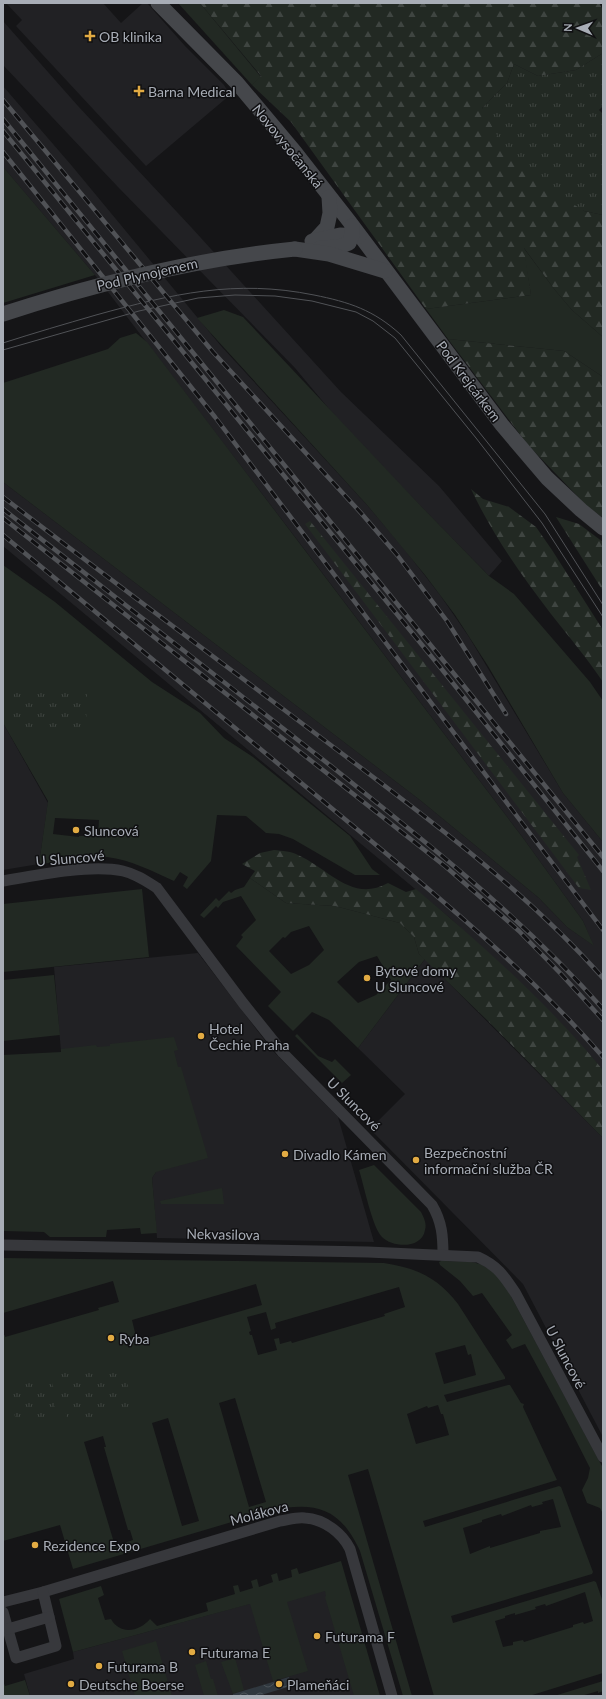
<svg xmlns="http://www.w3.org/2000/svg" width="606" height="1699" font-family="Lato,sans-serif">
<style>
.built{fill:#212124}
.green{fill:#222923;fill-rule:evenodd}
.forest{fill:url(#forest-firs)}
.park{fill:url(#park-tufts)}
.water{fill:url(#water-waves)}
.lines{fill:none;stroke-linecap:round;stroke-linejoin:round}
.street{stroke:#37383c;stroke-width:11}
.secondary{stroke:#45474b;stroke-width:15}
.tram{stroke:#505256;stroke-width:1}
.rail-casing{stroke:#505256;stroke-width:4.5}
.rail{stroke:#101012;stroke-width:3;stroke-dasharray:9;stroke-linecap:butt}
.secondary-bridge{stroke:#45474b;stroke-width:15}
.poi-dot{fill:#e2ab43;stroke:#101012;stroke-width:1.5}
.labels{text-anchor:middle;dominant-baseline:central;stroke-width:3;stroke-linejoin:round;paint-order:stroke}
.poi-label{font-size:14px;fill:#a8adb6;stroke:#101012;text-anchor:start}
.street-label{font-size:14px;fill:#a8adb6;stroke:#101012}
</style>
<defs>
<pattern id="forest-firs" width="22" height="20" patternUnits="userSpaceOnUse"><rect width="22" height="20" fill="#222923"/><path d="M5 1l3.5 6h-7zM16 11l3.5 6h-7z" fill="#3f4541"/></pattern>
<pattern id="park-tufts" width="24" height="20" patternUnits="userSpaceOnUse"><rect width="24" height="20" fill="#222923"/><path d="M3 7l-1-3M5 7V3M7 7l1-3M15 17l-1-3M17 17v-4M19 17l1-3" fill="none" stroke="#3f4541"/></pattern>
<pattern id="water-waves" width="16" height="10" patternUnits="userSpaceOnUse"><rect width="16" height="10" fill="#30383f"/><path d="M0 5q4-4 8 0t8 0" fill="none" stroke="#4b5258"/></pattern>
</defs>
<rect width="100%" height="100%" fill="#151517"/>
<g class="built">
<path d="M6,3H103L121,23L143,3H147L185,46L224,85L230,95L146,166L16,26L22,20Z"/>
<path d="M3,21L78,106L191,227L341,392L439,486L502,561L489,576L350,434L295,368L118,187L3,65Z"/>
<path d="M3,86L72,166L221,346L368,506L405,550L440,595L469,637L563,793L603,842V1070L560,1022L524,986L450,918L3,546V482L420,800L539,898L567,927L593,945L583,921L523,838L295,537L95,275L3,167Z"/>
<path d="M3,723L48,803L39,864L3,870Z"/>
<path d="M198,953L273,1051L338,1117L374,1242L157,1238L152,1178L156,1172L61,1052L54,967Z"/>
<path d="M425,959L603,1138V1437L523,1284L370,1129L405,1094L358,1048Z"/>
<path d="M333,1581L366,1696H30L24,1674L74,1659L73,1652Z"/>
</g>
<g class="green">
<path d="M178,3H200L261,77L252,85Z"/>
<path d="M3,167L4,168L95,275L3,303Z"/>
<path d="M523,247L555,290L572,310L603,337V377L564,351L448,339L426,309L531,295Z"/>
<path d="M224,310L243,317L417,502L489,576L514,594L590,682L603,701V842L563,793L488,666L455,615L425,575L368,506L197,318Z"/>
<path d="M136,333L147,342L523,838L583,921L594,946L567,927L539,898L420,800L3,482V383L108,349L120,338Z"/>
<path d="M3,565L55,602L152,682L200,713L224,738L253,757L350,836L372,869L380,875H355L293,839L279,834L266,833L246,816L217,815L211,861L187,889L183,886L188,877L180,872L174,881C152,871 131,860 107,857L39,864L48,801L3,723ZM55,818L99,820L98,836H79V837L53,834Z"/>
<path d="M250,878L286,903L335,906L400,923L414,937L419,954L425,959L358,1048L329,1020L312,1012L293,1031L268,1006L281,992L236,946L243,937L241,935L256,920L241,896L223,902L218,908L216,906L204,918L200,915L216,898L219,901L229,891L231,893L235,890L244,887ZM309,926L324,950L309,965L291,974L269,951L283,937L285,938L291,932ZM377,956L391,980L376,995L358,1003L337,982L359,962Z"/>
<path d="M142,889L149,957L3,972V904Z"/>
<path d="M54,975L60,1035L3,1041V980Z"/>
<path d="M297,1034L318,1056L332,1062L335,1059L351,1075L342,1083L295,1036Z"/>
<path d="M174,1037L178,1050L174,1051L178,1067H181L208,1158L156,1172L152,1178L157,1233L141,1234L140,1228L107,1230L106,1237H50L44,1232L3,1231V1055L61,1052V1049L96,1045L97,1047L110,1046V1044Z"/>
<path d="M374,1165L421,1212C424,1218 427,1224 425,1230C422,1249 393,1248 382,1237C372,1227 364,1185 359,1170Z"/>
<path d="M222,1188L224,1204H161L160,1201Z"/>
<path d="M3,1258L384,1263C417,1268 438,1278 458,1304L505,1377V1379L444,1395L447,1402L508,1385H510L521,1403L524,1404L523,1407L557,1480L423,1521L425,1527L559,1486L561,1487L593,1572L592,1574L451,1616L453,1623L594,1581L596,1582L603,1602V1673L529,1696H434L368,1469L348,1475L412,1696H403L360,1551C340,1507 314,1501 269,1511L73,1569L60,1525L3,1541V1336L5,1335V1337L99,1310L98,1308L119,1302L113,1281L3,1313ZM256,1284L262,1305L137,1341L132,1320ZM399,1287L405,1307L384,1314L385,1316L292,1343L291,1341L280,1344L279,1338L274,1339L277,1350L258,1355L252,1335H250L249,1332L251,1331L247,1317L266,1312L271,1330L276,1328L275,1323ZM465,1345L468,1355L471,1354L476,1375L444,1384L435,1353ZM235,1398L266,1502L249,1507L219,1403ZM438,1405L441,1414H443L449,1435L416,1444L407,1414L427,1406L428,1408ZM168,1418L199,1521L182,1526L152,1423ZM103,1436L106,1447H104L128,1530H130L133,1540L115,1546L84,1442ZM553,1499L561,1527L540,1531V1533L490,1548V1546L470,1554L463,1528L482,1522V1520L501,1514L502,1516L531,1505L532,1507L543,1504L542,1502ZM585,1592L593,1621L584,1624L583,1622L573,1625V1627L524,1642L523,1640L513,1642V1645L503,1647L495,1621L505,1618V1616L515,1613V1615L536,1609L535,1607L545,1604L546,1606Z"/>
<path d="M441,1261C473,1262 484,1258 505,1285L603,1468V1514L600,1508L587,1503L582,1490L588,1478L590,1468L558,1405L525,1344L512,1349L506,1340L512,1335L482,1293L473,1296L460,1281L440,1265L439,1262Z"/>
<path d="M341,1561L380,1696H354L325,1597L326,1596L325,1591L287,1602L308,1671L273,1681L250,1604L73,1652L59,1599L101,1586L104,1595L98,1598L105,1620L111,1619C120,1635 139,1632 150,1619L157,1626L208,1611L206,1603L235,1594L233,1586L238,1585L240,1592L253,1588L251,1581L257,1579L259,1587L273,1582L271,1575L277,1573L279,1581L292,1577L291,1570L297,1568L299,1574Z"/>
<path d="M156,1641L172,1696H135L122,1651Z"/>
<path d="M235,1658L244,1690L233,1694L221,1662Z"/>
<path d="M206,1661L211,1679H213L218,1696H204L195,1665Z"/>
<path d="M25,1680L30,1696H3V1681L5,1686Z"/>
<path d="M603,1681V1691L598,1693V1691L581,1696H554Z"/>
</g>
<g class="forest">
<path d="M200,3H599L603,10V53L576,70L538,76L514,64L507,83L482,108L584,211L603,215V337L572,310L555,290L524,248L531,295L426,309L291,122L252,85L261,76Z"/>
<path d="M448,339L564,351L603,377V518L587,506L528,445Z"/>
<path d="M471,489L483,499L509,507L536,527L552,550L603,630V682C587,658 569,637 551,614C521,575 492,534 471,489Z"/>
<path d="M556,517L579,524L603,542V591Z"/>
<path d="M310,521L579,855L577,857L591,890L579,888L305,524Z"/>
<path d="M274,850C283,851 291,851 298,855C329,869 352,903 388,883L406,892L416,889C482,945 548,1003 603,1070V1138L488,1021L419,954L414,937L400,923L335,906L286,903L250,878L255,871L242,864L260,853Z"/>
</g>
<g class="park">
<path d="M603,53V106L599,110L603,114V215L584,211L543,185L504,148L482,108L507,83L514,64L538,76L576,70Z"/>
<path d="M14,687L87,689L86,728L13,727Z"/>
<path d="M54,1370L126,1372L130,1405L127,1409L69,1425Z"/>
<path d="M50,1377L58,1401L54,1403L57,1415L17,1426L9,1389Z"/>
</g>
<path class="water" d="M289,1677L291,1686L258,1696H233V1694Z"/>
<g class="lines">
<g class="street">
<path d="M3,881C37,875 91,864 123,871C136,874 146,881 157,888L243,1003L283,1053L432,1205C442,1222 443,1236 443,1255"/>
<path d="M3,1245L368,1252L478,1257C498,1266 504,1276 516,1294L603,1457"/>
<path d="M3,1602L43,1592L280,1521C288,1520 296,1517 305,1518C324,1519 342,1533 350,1549L392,1696"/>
<path d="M3,1612L16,1658L56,1646L43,1592"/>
<path d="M8,1629L49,1617"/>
</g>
<g class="secondary">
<path d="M158,3L237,83L295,152L349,221L502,425L547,478L581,510L603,528"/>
<path d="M316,239L327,227L330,213L329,197"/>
<path d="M312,241L340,235L359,236"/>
<path d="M320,248L339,247L349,243L352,235V226"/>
<path d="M295,249L329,254L385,271"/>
</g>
<g class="tram">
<path d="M3,343C34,333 65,324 96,315C172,294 235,279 314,295C349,302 374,310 401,335L545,514L603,605"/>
<path d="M3,350L139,311L198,298L235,295L275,296L312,301L356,312L373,321L395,338L476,438L542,523L603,617"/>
</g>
<g class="rail-casing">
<g id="rail">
<path d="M3,100L213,352L361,513L398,556L447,621L506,714"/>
<path d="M3,119L603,857"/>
<path d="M3,131L440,667L603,871"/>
<path d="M3,152L215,417L603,930"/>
<path d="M3,497C113,582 225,665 336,749C430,820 525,890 603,978"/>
<path d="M3,509C112,595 222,680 331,766C428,844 520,915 603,1009"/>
<path d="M3,518L446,867L519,931L561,974L603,1020"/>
<path d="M3,535C113,627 225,719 335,811C429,889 523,965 603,1057"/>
</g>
</g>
<use href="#rail" class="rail"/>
<path class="secondary-bridge" d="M3,314C98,283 195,259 295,249"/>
</g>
<g class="poi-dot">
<path d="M88 30h4v4h4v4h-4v4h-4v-4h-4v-4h4z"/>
<path d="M137 85h4v4h4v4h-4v4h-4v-4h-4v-4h4z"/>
<circle cx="76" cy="830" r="4"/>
<circle cx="367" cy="978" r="4"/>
<circle cx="201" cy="1036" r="4"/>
<circle cx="285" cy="1154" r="4"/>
<circle cx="416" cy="1160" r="4"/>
<circle cx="111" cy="1338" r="4"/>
<circle cx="35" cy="1545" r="4"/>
<circle cx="317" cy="1636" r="4"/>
<circle cx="192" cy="1652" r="4"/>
<circle cx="99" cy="1666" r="4"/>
<circle cx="71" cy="1684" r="4"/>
<circle cx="279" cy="1684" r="4"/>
</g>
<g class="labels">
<g class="poi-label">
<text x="99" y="36">OB klinika</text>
<text x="148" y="91">Barna Medical</text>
<text x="84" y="830">Sluncová</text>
<text x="375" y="970">Bytové domy<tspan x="375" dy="16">U Sluncové</tspan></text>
<text x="209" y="1028">Hotel<tspan x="209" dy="16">Čechie Praha</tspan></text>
<text x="424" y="1152">Bezpečnostní<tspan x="424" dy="16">informační služba ČR</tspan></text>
<text x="293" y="1154">Divadlo Kámen</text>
<text x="119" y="1338">Ryba</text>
<text x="43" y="1545">Rezidence Expo</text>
<text x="325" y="1636">Futurama F</text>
<text x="200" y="1652">Futurama E</text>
<text x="107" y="1666">Futurama B</text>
<text x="79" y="1684">Deutsche Boerse</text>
<text x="287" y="1684">Plameňáci</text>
</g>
<g class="street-label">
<text transform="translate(288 146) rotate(51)">Novovysočanská</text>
<text transform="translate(147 274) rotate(-13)">Pod Plynojemem</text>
<text transform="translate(469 381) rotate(53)">Pod Krejcárkem</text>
<text transform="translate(70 858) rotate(-5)">U Sluncové</text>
<text transform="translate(354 1104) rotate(45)">U Sluncové</text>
<text transform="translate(223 1234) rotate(1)">Nekvasilova</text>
<text transform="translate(566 1357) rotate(62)">U Sluncové</text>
<text transform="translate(259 1513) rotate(-15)">Molákova</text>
</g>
</g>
<rect width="606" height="1699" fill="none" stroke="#a8adb6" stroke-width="8"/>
<g transform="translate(578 28) rotate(272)" stroke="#101012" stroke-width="3" paint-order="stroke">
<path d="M0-3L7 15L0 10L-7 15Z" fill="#a8adb6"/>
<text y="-6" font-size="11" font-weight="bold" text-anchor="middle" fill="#a8adb6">N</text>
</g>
</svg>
